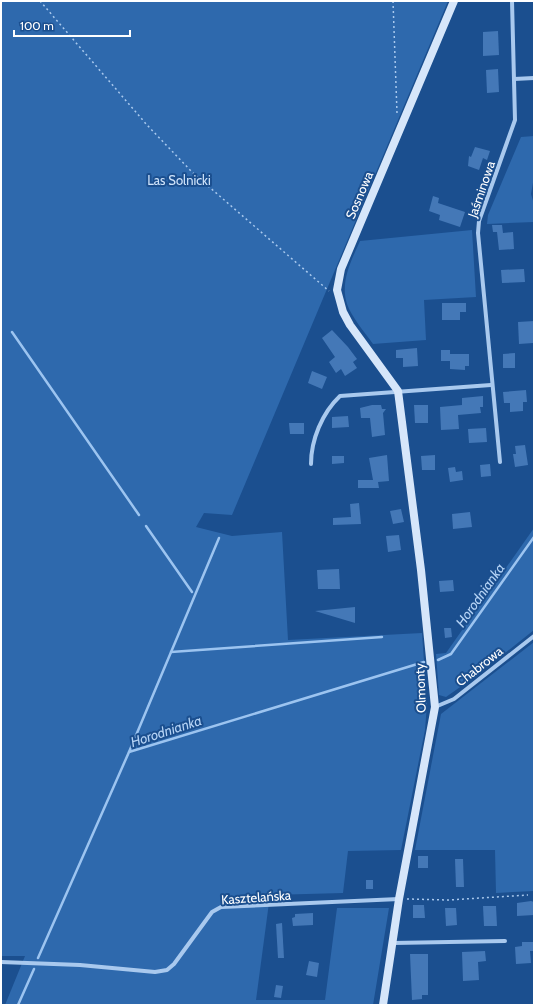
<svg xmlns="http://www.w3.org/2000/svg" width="535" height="1006" font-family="Cabin,sans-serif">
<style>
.green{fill:#2e69ad}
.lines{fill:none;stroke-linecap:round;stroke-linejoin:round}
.stream{stroke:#9cc4f0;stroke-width:2.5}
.building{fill:#4478b7}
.path{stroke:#a9c9ee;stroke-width:1.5;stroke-dasharray:2 3;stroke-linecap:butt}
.street{stroke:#a9c9ee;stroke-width:4}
.secondary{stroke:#d6e6fa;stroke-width:8}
.labels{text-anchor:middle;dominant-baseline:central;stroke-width:4;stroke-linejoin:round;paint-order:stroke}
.park-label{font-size:13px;fill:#cfe3fa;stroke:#1b4f8f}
.street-label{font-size:13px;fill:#fff;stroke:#1b4f8f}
.water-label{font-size:14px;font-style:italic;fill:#b5d3f5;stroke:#1b4f8f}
</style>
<rect width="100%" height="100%" fill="#1b4f8f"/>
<g class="green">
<path d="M1,1H448L232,515L204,513L196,527L232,536L282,532L288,640L422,633L427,704L425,730L401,850L348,851L343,893L270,895L256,1000H325L337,908H389L373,1005H5L25,956H1Z"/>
<path d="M534,136V177L531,194L534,204V222L487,224L488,215L521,137Z"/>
<path d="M472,230L476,297L424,300L426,340L373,344C365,333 351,316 347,304C340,282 351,261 360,241Z"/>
<path d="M534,528V630L480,673L446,697L439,695L436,654L446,653Z"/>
<path d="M534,642V891L496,893L495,850H415L441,714Z"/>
</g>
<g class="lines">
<g class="stream">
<path d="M12,332L139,515"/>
<path d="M146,526L192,592"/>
<path d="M171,652L382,637"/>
<path d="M438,660L451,654L534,537"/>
<path d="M129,752L219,538"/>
<path d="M38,958L129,752L424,662"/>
<path d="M18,1005L34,969"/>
</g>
</g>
<g class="building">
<path d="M498,31L499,55L483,56V32Z"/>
<path d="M498,69L499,92L487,93L486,70Z"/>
<path d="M475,147L490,151L487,160L483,158L479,170L468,166L469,156L471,157Z"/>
<path d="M433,196L439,198L438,203L465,212L460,227L439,220L440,215L429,211Z"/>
<path d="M492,225H502L503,233L513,232L514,249L499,250L497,232H493Z"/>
<path d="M524,269L525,282L502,283L501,270Z"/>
<path d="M442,303H466V312H460V320H442Z"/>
<path d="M534,321L533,343L519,344L518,322Z"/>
<path d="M332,330L348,347L357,359L353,362L357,368L345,376L341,369L336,373L329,362L335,357L322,338Z"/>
<path d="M417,348L418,366L403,367V358H396V350Z"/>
<path d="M441,350H450V354H469V366H465V370L450,369V361H441Z"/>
<path d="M515,353V368H503V354Z"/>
<path d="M312,371L327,377L322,389L308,383Z"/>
<path d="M526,390L527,402H523V411L510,412V403H504L503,392Z"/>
<path d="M483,396V407H480L481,413L458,415L459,429L441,430L440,407L462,405V398Z"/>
<path d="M372,405H381L382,409H386L383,413L385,435L372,437L370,418H361L360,408Z"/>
<path d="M414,405H428V423H415Z"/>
<path d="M348,416L349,427L332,428V417Z"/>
<path d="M289,423H304V434H290Z"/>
<path d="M486,428L487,442L469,443L468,429Z"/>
<path d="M525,445L528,465L515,467L513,454H516L515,446Z"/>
<path d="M387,455L389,481L378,482L379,488H358V480H373L369,458Z"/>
<path d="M435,455V470H422L421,456Z"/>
<path d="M332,456H344V463L332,464Z"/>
<path d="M490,464L491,476L481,477L480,465Z"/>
<path d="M455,467L456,472L462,471L463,480L450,482L448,468Z"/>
<path d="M359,503L361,524L333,525V518L351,517L350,504Z"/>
<path d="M401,509L404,522L393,524L390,511Z"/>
<path d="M470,512L472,527L453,529L452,514Z"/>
<path d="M399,535L401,550L388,552L386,536Z"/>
<path d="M339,569L340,589H318L317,570Z"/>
<path d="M453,580L454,591L440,592L439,581Z"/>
<path d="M355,607V623L315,611Z"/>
<path d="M444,628H451L452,637L445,638Z"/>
<rect x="418" y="856" width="10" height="12"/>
<path d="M455,859H463L464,887H456Z"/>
<rect x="366" y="880" width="7" height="9"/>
<path d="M531,901L534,902V915L517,916V903Z"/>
<path d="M413,905H424L425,918H413Z"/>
<path d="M483,906H496L497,926H484Z"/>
<path d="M445,908H456L457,925L446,926Z"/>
<path d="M313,913V925L293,926L292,918L295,917V914Z"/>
<path d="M282,923L284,958H278L276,924Z"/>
<path d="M522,942H534V951H530L531,963L516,964L515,947L522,946Z"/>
<path d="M485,951L486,961L478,962L479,980L463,981L462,952Z"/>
<path d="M410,954H428V995H422V999L412,1000Z"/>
<path d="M309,961L319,963L317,977L306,975Z"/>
<path d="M276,985L283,986L281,998L274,997Z"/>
</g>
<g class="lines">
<g class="path">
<path d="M40,1L147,125L192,172L329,291"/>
<path d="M393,1L397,113"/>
<path d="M407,899L448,900L528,895"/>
</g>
<g class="street">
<path d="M514,79L534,78"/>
<path d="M500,462L478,233L479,221L515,120L512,1"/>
<path d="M311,464C311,440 322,413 340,396L491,385"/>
<path d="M435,707L454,699L534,636"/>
<path d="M393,943L505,941"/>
<path d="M1,962L80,965L155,972L167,970L174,964L212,912L221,907L399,899"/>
</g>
<path class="secondary" d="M383,1005L399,899L435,707L421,570L398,391L350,325L343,312L337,290L341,269L454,1"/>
</g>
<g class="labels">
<g class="park-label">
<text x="179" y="180">Las Solnicki</text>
</g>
<g class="street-label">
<text transform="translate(481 189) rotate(-71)">Jaśminowa</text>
<text transform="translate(359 195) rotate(-67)">Sosnowa</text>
<text transform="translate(479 666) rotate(-38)">Chabrowa</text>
<text transform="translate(420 688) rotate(-92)">Olmonty</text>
<text transform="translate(256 897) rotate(-4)">Kasztelańska</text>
</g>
<g class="water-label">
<text transform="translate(480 595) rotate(-55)">Horodnianka</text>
<text transform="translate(166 731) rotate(-18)">Horodnianka</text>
</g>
</g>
<rect width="535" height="1006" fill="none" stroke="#ffffff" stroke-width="4"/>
<path d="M14 30v6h116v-6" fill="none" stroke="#ffffff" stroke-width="2"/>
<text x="20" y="30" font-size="12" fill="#ffffff" stroke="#1b4f8f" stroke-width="3" paint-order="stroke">100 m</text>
</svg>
